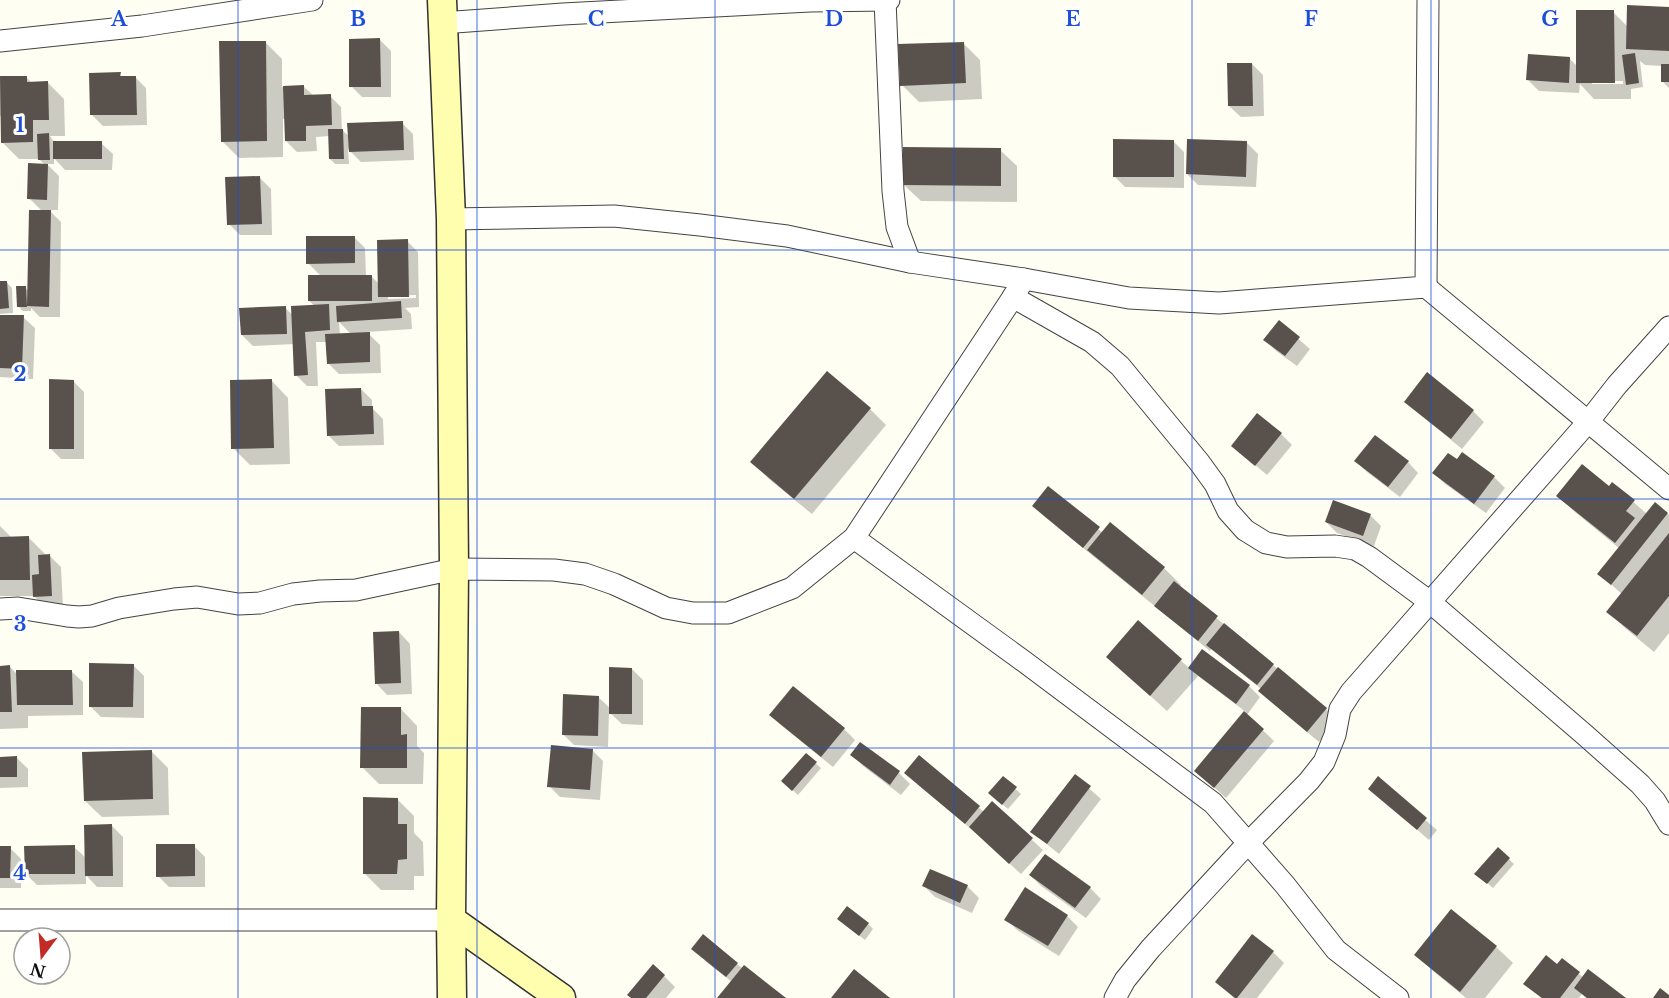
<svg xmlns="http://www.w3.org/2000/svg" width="1669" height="998" font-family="'Libre Baskerville',serif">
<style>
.shadow{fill:#0003;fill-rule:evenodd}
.building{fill:#59524c}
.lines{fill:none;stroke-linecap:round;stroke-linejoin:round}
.street-casing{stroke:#434343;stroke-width:23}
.secondary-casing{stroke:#323232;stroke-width:31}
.street{stroke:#fff;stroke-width:21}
.secondary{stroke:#fffdae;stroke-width:28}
.grid{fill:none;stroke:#1d4ed8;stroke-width:1.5;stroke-opacity:0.55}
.grid-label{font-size:20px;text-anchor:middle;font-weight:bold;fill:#1d4ed8;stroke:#fff;stroke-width:6;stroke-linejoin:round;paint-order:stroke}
</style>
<rect width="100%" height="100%" fill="#fffef3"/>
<g class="shadow">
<path d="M1669,8V88L1663,82L1662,66L1645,65L1640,61L1643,87L1631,89V99H1594L1580,84L1579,93L1539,91L1528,80L1569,58L1577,66L1613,12L1628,27ZM1592,81H1623V84H1592Z"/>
<path d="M380,40L391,51V97H362L351,86Z"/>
<path d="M265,42L282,59V87L303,86L314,96H330L341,107L342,130L350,137L402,123L413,134L414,160L361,162L348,149L349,164H335L330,159V136L316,137L317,151L297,152L286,141V119H283V157L239,158L222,141Z"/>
<path d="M963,43L980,60L982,99L919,102L902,85Z"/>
<path d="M1252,64L1263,75L1264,116L1241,117L1229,106Z"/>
<path d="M120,74L123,78L135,77L146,88L147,125L103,126L92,115Z"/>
<path d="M26,77L32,83L47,82L64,99L65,136H50L54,142L101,143L113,154L112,170H65L54,158V164H47L59,176L58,210H49L61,222L60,317H40L31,308V311H23L18,306L25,288L29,291L42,211L29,198L45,165L39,159H19L2,142L1,117L0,115V78Z"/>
<path d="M1173,141L1184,152V188L1125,187L1114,176Z"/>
<path d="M1247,143L1258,154L1256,187L1198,185L1187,174Z"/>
<path d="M1000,150L1017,166V202L921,201L904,185Z"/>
<path d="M260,178L271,189L272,235H240L229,224Z"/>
<path d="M354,237L365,248L366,276H371L379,284L407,241L418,252L419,307L405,308L411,314L412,329L367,332L380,345L381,373L339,374L328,363L327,342H316L318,386H307L296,375L294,344L253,346L242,335L285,308L293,315L315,306L309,301L321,276L308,263ZM416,295V298L388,299V296ZM339,322L351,334L340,335Z"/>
<path d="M0,283H7L12,288L13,313L0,314V316L23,317L35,328L33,379L0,377Z"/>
<path d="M1279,322L1310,349L1297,366L1276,351L1265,340Z"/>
<path d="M1428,375L1473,411L1484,422L1462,449L1417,412L1406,402Z"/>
<path d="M73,381L84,392V459H61L50,448Z"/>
<path d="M272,381L288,398L290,464L250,465L233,448Z"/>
<path d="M361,389L372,400V408L383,419L384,445L339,446L328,435Z"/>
<path d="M870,409L886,425L812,514L769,479L752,462Z"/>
<path d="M1281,434L1292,445L1267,475L1233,446Z"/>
<path d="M1356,461L1408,462L1418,473L1400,497L1367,472Z"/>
<path d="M1457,461L1494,477L1505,488L1486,513L1445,484L1434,473Z"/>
<path d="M1613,484L1647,514L1655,504L1669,515V633L1654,652L1625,628L1608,611L1622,594L1599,574L1620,549L1575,512L1558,496L1609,488Z"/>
<path d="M1048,488L1103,533L1110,524L1164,568L1181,585L1179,587L1326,709L1337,720L1319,742L1271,702L1261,689L1212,648L1210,651L1045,517L1034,506Z"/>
<path d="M1370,515L1381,526L1374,546L1337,533L1326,522Z"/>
<path d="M0,526L12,538H29L46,555L50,556L61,567L63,607H45L34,596H0Z"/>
<path d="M1139,622L1189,668L1249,686L1260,697L1247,715L1274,741L1226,798L1196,771L1246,712L1198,676L1167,711L1125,673Z"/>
<path d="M399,632L410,644L412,694L387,695L376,683Z"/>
<path d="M133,665L144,676V718L101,717L90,706Z"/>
<path d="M0,667H10L18,675L71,671L83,682V715L28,716V728L0,729Z"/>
<path d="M632,669L643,680V725L622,724L609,712L608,747L574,745L563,734L598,697L611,709Z"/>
<path d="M401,709L417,726V746L424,753L423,784H379L362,767Z"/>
<path d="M771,715L844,729L855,740L833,767L782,726Z"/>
<path d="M592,750L603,761L600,800L560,797L549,786Z"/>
<path d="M151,751L168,768L169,815L102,817L85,801Z"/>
<path d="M806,755L821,768L798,795L788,786Z"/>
<path d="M852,755L899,773L910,784L901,795L863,766Z"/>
<path d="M919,757L984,812L993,804L1043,850L1021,874L977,834L917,784Z"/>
<path d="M0,758H17L28,769V787L0,788Z"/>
<path d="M1075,776L1101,799L1059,854L1032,832Z"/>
<path d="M1003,778L1021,794L1008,809L995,798Z"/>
<path d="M1378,779L1437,830L1429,840L1370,789Z"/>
<path d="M397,799L414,816V833L423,842L424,876H414V890H381L364,873Z"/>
<path d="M112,826L123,837V887H97L86,875V884L37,885L26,874L74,847L86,858Z"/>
<path d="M194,846L205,857V887H169L158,876Z"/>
<path d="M0,847L10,848L21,859V888H0Z"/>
<path d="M1498,849L1514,864L1493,888L1477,874Z"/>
<path d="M931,871L968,887L979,898L972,913L935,897L924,886Z"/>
<path d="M1030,875L1090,888L1101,899L1086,918L1041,886Z"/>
<path d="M1452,912L1496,947L1513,963L1485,998H1466L1433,971L1416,955Z"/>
<path d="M1067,916L1078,927L1059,956L1017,930L1006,919Z"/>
<path d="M844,924H868L873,929L865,940Z"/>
<path d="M1253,936L1273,952L1284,963L1257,998H1234L1217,982Z"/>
<path d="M704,960L737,964L783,998H720L732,982Z"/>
<path d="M1562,960L1584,978L1624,998H1586L1582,994L1579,998H1541L1525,984L1557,966Z"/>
<path d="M664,976L675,987L666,998H632Z"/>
</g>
<g class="building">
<path d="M1627,5L1669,7V51L1626,49Z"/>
<path d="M1576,10H1614L1615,83H1576Z"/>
<path d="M380,38L381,87H349V39Z"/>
<path d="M219,41H266L267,141L221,142Z"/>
<path d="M964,42L966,83L900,86L898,44Z"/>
<path d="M1635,53L1639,83L1626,85L1622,55Z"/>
<path d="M1528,54L1570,57L1569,83L1526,80Z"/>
<path d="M1227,63H1252L1253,106H1228Z"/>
<rect x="1661" y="64" width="8" height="18"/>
<path d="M121,72L120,76H136L137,115H90L89,73Z"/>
<path d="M0,76H27V82L48,81L49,120H33V142L1,143Z"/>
<path d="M304,85V95L331,94L332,125L306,126V141H285L283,86Z"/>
<path d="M403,121L404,150L349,152L347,123Z"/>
<path d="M328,129H343L344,159H329Z"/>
<path d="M49,133L50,160H38L37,134Z"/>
<path d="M1113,139L1174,140V177H1113Z"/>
<path d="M1187,139L1247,141L1246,177L1186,174Z"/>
<rect x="53" y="141" width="49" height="18"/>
<path d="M903,147L1001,148V186L903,185Z"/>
<path d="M28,163L48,164L47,200L27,199Z"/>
<path d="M260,176L262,224L227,225L225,177Z"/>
<path d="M29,210H51L49,307L27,306Z"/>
<path d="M306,236H355V263L306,264Z"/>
<path d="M408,239L409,297H378L377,240Z"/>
<rect x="308" y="275" width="64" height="26"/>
<path d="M0,281H7L9,308L0,309Z"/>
<path d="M16,286H26L27,307H17Z"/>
<path d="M401,301L402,318L337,322L336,306Z"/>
<path d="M329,304L330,330L305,332L308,375L294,376L291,306Z"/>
<path d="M286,306L287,334L241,335L239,308Z"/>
<path d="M0,315H24L22,369L0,368Z"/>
<path d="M1279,320L1300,337L1285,356L1263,340Z"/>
<path d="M370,332V362L327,364L325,334Z"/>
<path d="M827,371L871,408L794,499L750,462Z"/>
<path d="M1427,372L1474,410L1451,439L1404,402Z"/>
<path d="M49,379L74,380V449H49Z"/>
<path d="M272,379L274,448L231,449L230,380Z"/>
<path d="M361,388L362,406H373L374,434L327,436L325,389Z"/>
<path d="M1257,413L1282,433L1255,466L1231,446Z"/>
<path d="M1375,435L1409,461L1388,487L1354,461Z"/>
<path d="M1462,452L1495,476L1474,504L1432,473L1448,453L1457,459Z"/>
<path d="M1582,464L1609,486L1612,482L1635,500L1626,511L1635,518L1615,543L1556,496Z"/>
<path d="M1048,486L1100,527L1083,548L1032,506Z"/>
<path d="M1333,500L1371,514L1363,536L1325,522Z"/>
<path d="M1655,502L1668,513L1611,585L1597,574Z"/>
<path d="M1110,522L1165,567L1142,595L1087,550Z"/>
<path d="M1669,533V596L1637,636L1606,612Z"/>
<path d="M29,536L30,580H0V537Z"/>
<path d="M50,554L52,596L33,597L32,575L39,574L38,555Z"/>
<path d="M1174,581L1218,616L1198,641L1154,606Z"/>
<path d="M1138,620L1182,659L1150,696L1106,657Z"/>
<path d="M1224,623L1274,664L1257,685L1206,645Z"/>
<path d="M399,631L401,683L375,684L373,632Z"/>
<path d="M1202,649L1250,685L1236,704L1188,668Z"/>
<path d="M89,663L134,664L133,707H89Z"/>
<path d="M10,665L12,712H0V666Z"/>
<path d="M609,667L632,668V714H609Z"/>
<path d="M1278,667L1327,708L1307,732L1258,691Z"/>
<path d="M16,670H72L73,705H17Z"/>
<path d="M793,686L845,728L821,757L769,715Z"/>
<path d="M563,694L599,696L598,736L562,735Z"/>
<path d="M361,707H401V735L407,734V768H360Z"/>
<path d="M1244,711L1264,729L1214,788L1194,771Z"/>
<path d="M860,742L900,771L890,785L850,755Z"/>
<path d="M551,745L593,749L590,790L547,787Z"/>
<path d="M152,750L153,799L84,801L82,752Z"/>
<path d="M806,753L817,762L792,791L781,781Z"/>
<path d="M919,755L980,806L965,824L904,773Z"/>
<path d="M17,756V777H0V757Z"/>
<path d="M1075,774L1091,786L1047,844L1030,832Z"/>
<path d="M1003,776L1017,787L1002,805L988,793Z"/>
<path d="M1378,776L1427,818L1417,830L1368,789Z"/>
<path d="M363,797L398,798V824H407V859L398,860L397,874H363Z"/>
<path d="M992,801L1033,838L1009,864L969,827Z"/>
<path d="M112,824L113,876H85L84,825Z"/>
<path d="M156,844H195V876L156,877Z"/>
<path d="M75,845V874H25L24,846Z"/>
<path d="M0,846H11L10,878H0Z"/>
<path d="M1498,847L1510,858L1487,884L1474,874Z"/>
<path d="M1045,854L1091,887L1075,908L1029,875Z"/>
<path d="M930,869L968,885L960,903L922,886Z"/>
<path d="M1025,887L1068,915L1048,946L1004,920Z"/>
<path d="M847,906L869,923L859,936L837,919Z"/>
<path d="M1451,909L1497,946L1460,992L1414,955Z"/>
<path d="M703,934L738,963L726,977L691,949Z"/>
<path d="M1252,934L1274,951L1237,998H1235L1215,982Z"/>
<path d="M1546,955L1557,964L1562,958L1580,972L1560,998H1542L1523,984Z"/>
<path d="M653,964L665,975L646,998H631L627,995Z"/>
<path d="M744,965L786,998H717Z"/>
<path d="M854,969L890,998H831Z"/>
<path d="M1588,969L1626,998H1587L1574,988Z"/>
<path d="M1660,988L1669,995V998H1653Z"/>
</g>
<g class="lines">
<g class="street-casing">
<g id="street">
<path d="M885,0L893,191L897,227L910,262"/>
<path d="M442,23L563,14L810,1L889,0"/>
<path d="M0,41L142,26L312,0"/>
<path d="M451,219L614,216L700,225L787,236L910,262L1024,279L1129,298L1219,303L1426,287L1428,0"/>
<path d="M1426,287L1669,489"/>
<path d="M1013,297L1092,342L1120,366L1199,462L1215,484L1228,511L1245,530L1266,543L1287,547L1335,546L1355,549L1369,557L1430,602L1585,735L1640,784L1655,801L1669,824"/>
<path d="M854,538L1022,660L1213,803L1285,885L1336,950L1398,998"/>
<path d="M0,609L18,608L67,616L79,617L92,616L119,608L174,599L197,597L238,604L260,603L293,594L320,591L356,590L454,569L554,570L585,574L614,584L666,608L693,613H728L792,588L854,538L1013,297L1024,279"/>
<path d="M0,920H451"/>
<path d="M1115,998L1125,980L1151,948L1248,843L1309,781L1324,762L1335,735L1340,709L1351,692L1588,422L1617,385L1669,327"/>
</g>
</g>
<g class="secondary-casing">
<g id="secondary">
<path d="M442,0L451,219L454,569L451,920L561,998"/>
<path d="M451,920L452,998"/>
</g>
</g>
<use href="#street" class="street"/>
<use href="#secondary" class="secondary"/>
</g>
<path class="grid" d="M238,0V998M477,0V998M715,0V998M954,0V998M1192,0V998M1431,0V998M0,250H1669M0,499H1669M0,748H1669"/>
<g class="grid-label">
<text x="119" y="26">A</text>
<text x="358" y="26">B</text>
<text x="596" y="26">C</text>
<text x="834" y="26">D</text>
<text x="1073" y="26">E</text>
<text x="1311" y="26">F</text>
<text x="1550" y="26">G</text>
<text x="20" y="132">1</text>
<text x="20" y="381">2</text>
<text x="20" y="631">3</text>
<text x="20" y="880">4</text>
</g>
<g transform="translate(42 956) rotate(196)"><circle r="28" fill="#ffffff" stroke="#9f9f9f" stroke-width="1.5"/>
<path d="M0-4.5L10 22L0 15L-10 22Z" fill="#c32b25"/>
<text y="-9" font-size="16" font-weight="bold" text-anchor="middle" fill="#101010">N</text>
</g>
</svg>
